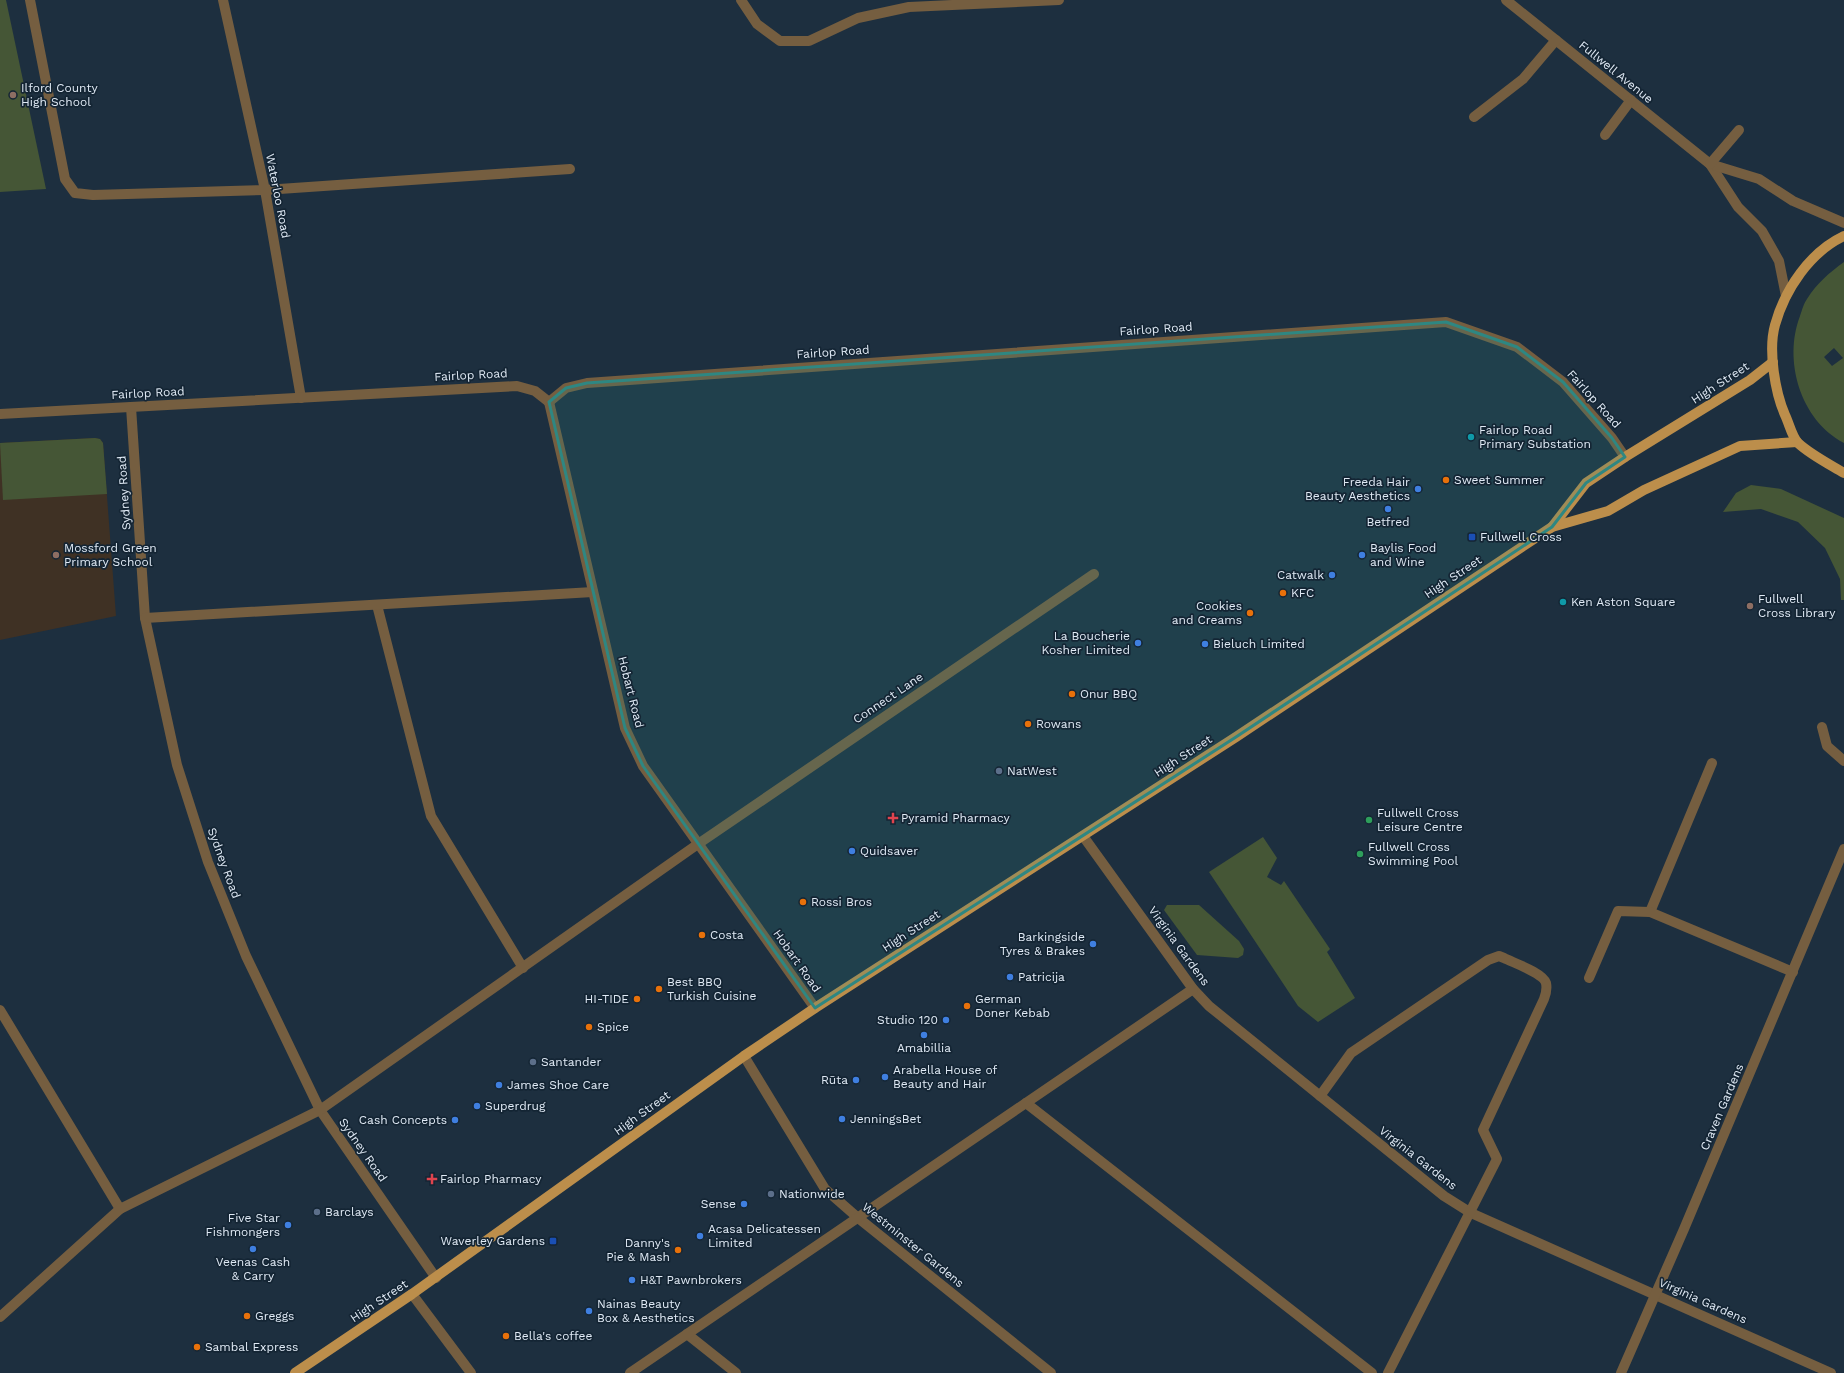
<svg xmlns="http://www.w3.org/2000/svg" width="1844" height="1373" font-family="'Work Sans',sans-serif">
<style>
.education{fill:#3f3124}
.green{fill:#455636;fill-rule:evenodd}
.lines{fill:none;stroke-linecap:round;stroke-linejoin:round}
.minor{stroke:#755e40;stroke-width:10}
.major{stroke:#bc8e4b;stroke-width:10}
.marked{fill:#2e8782;fill-opacity:0.2;stroke:#2e8782;stroke-width:3;stroke-linejoin:round}
.education-dot{fill:#8d6e63;stroke:#142534;stroke-width:1.5}
.culture-dot{fill:#0f9aa8;stroke:#142534;stroke-width:1.5}
.food-dot{fill:#e8710a;stroke:#142534;stroke-width:1.5}
.shop-dot{fill:#3f7fe0;stroke:#142534;stroke-width:1.5}
.transit-dot{fill:#1a4fb4;stroke:#142534;stroke-width:1.5}
.service-dot{fill:#5c6f8a;stroke:#142534;stroke-width:1.5}
.health-dot{fill:#e0444e;stroke:#142534;stroke-width:1.5}
.leisure-dot{fill:#2e9e5b;stroke:#142534;stroke-width:1.5}
.labels{text-anchor:middle;dominant-baseline:central;stroke-width:3.5;stroke-linejoin:round;paint-order:stroke}
.street-label{font-size:12px;fill:#e0eaf5;stroke:#142534}
.poi-label{font-size:12px;fill:#e0eaf5;stroke:#142534;text-anchor:start}
</style>
<rect width="100%" height="100%" fill="#1d2f3f"/>
<path class="education" d="M95,438L100,439L103,443L116,616L0,640V443Z"/>
<g class="green">
<path d="M0,0H6L46,189L0,192Z"/>
<path d="M1844,262V443C1800,420 1783,360 1800,316C1802,310 1804,303 1807,299C1817,283 1829,273 1844,262ZM1834,348L1843,358L1832,366L1824,357Z"/>
<path d="M95,438L100,439L103,443L107,494L3,500L0,443Z"/>
<path d="M1751,485L1781,489L1844,518V600H1841L1840,579L1825,548L1798,522L1761,509L1723,512L1736,493Z"/>
<path d="M1263,837L1277,858L1267,877L1281,885L1284,881L1330,949L1327,952L1355,998L1318,1022L1298,1006L1209,872Z"/>
<path d="M1167,905H1199L1239,941L1244,949L1243,955L1238,958L1197,955L1164,910Z"/>
</g>
<g class="lines">
<g class="minor">
<path d="M30,0L65,179L75,193L93,195L265,190L570,169"/>
<path d="M223,0L265,190L301,398"/>
<path d="M741,0L757,24L780,41H809L858,18L909,7L1059,0"/>
<path d="M1506,0L1710,164L1738,207L1762,231L1779,261L1786,296"/>
<path d="M1474,117L1523,79L1556,40"/>
<path d="M1605,135L1631,100"/>
<path d="M1710,164L1759,179L1793,201L1844,223"/>
<path d="M1710,164L1739,130"/>
<path d="M549,402L566,388L587,383L1446,322L1517,347L1563,382L1612,438L1625,457"/>
<path d="M549,402L625,728L643,766L815,1008"/>
<path d="M131,407L145,618L177,765L208,862L246,956L320,1110L436,1278"/>
<path d="M0,414L517,386L535,391L549,402"/>
<path d="M377,605L431,816L523,968"/>
<path d="M145,618L593,592"/>
<path d="M1822,727L1827,746L1844,761"/>
<path d="M1083,836L1193,989L1209,1006L1444,1196L1471,1213L1831,1373"/>
<path d="M1650,912L1712,763"/>
<path d="M1589,978L1618,911L1650,912L1793,972"/>
<path d="M0,1010L120,1209"/>
<path d="M744,1056L825,1189L857,1217L1051,1373"/>
<path d="M1320,1096L1351,1053L1488,960L1499,956L1504,958C1514,963 1543,973 1546,983C1547,988 1546,994 1544,999L1483,1130L1497,1159L1388,1373"/>
<path d="M1026,1103L1372,1373"/>
<path d="M412,1294L471,1373"/>
<path d="M0,1317L120,1209L320,1110L698,844L1094,574"/>
<path d="M687,1334L736,1373"/>
<path d="M630,1373L1193,989"/>
<path d="M1621,1373L1684,1229L1844,849"/>
</g>
<g class="major">
<path d="M1844,236C1810,252 1785,289 1775,325C1768,350 1775,392 1785,415C1789,423 1792,437 1798,443C1811,455 1829,464 1844,473"/>
<path d="M1552,527L1586,483L1625,457L1750,380L1773,362"/>
<path d="M295,1373L412,1294L744,1056L815,1008L1236,737L1552,527L1608,511L1644,490L1740,446L1797,442"/>
</g>
</g>
<path class="marked" d="M1446,322L1517,347L1563,382L1612,438L1625,457L1586,483L1552,527L1236,737L815,1008L643,766L625,728L549,402L566,388L587,383Z"/>
<g class="education-dot">
<circle cx="13" cy="95" r="4"/>
<circle cx="56" cy="555" r="4"/>
<circle cx="1750" cy="606" r="4"/>
</g>
<g class="culture-dot">
<circle cx="1471" cy="437" r="4"/>
<circle cx="1563" cy="602" r="4"/>
</g>
<g class="food-dot">
<circle cx="1446" cy="480" r="4"/>
<circle cx="1283" cy="593" r="4"/>
<circle cx="1250" cy="613" r="4"/>
<circle cx="1072" cy="694" r="4"/>
<circle cx="1028" cy="724" r="4"/>
<circle cx="803" cy="902" r="4"/>
<circle cx="702" cy="935" r="4"/>
<circle cx="659" cy="989" r="4"/>
<circle cx="637" cy="999" r="4"/>
<circle cx="967" cy="1006" r="4"/>
<circle cx="589" cy="1027" r="4"/>
<circle cx="678" cy="1250" r="4"/>
<circle cx="247" cy="1316" r="4"/>
<circle cx="506" cy="1336" r="4"/>
<circle cx="197" cy="1347" r="4"/>
</g>
<g class="shop-dot">
<circle cx="1418" cy="489" r="4"/>
<circle cx="1388" cy="509" r="4"/>
<circle cx="1362" cy="555" r="4"/>
<circle cx="1332" cy="575" r="4"/>
<circle cx="1138" cy="643" r="4"/>
<circle cx="1205" cy="644" r="4"/>
<circle cx="852" cy="851" r="4"/>
<circle cx="1093" cy="944" r="4"/>
<circle cx="1010" cy="977" r="4"/>
<circle cx="946" cy="1020" r="4"/>
<circle cx="924" cy="1035" r="4"/>
<circle cx="885" cy="1077" r="4"/>
<circle cx="856" cy="1080" r="4"/>
<circle cx="499" cy="1085" r="4"/>
<circle cx="477" cy="1106" r="4"/>
<circle cx="842" cy="1119" r="4"/>
<circle cx="455" cy="1120" r="4"/>
<circle cx="744" cy="1204" r="4"/>
<circle cx="288" cy="1225" r="4"/>
<circle cx="700" cy="1236" r="4"/>
<circle cx="253" cy="1249" r="4"/>
<circle cx="632" cy="1280" r="4"/>
<circle cx="589" cy="1311" r="4"/>
</g>
<g class="transit-dot">
<rect x="1468" y="533" width="8" height="8" rx="2"/>
<rect x="549" y="1237" width="8" height="8" rx="2"/>
</g>
<g class="service-dot">
<circle cx="999" cy="771" r="4"/>
<circle cx="533" cy="1062" r="4"/>
<circle cx="771" cy="1194" r="4"/>
<circle cx="317" cy="1212" r="4"/>
</g>
<g class="health-dot">
<path d="M891 812h4v4h4v4h-4v4h-4v-4h-4v-4h4z"/>
<path d="M430 1173h4v4h4v4h-4v4h-4v-4h-4v-4h4z"/>
</g>
<g class="leisure-dot">
<circle cx="1369" cy="820" r="4"/>
<circle cx="1360" cy="854" r="4"/>
</g>
<g class="labels">
<g class="street-label">
<text transform="translate(1616 72) rotate(39)">Fullwell Avenue</text>
<text transform="translate(278 196) rotate(79)">Waterloo Road</text>
<text transform="translate(1156 329) rotate(-4)">Fairlop Road</text>
<text transform="translate(833 352) rotate(-4)">Fairlop Road</text>
<text transform="translate(471 375) rotate(-3)">Fairlop Road</text>
<text transform="translate(1720 383) rotate(-33)">High Street</text>
<text transform="translate(148 393) rotate(-3)">Fairlop Road</text>
<text transform="translate(1594 399) rotate(48)">Fairlop Road</text>
<text transform="translate(124 493) rotate(-94)">Sydney Road</text>
<text transform="translate(1453 577) rotate(-34)">High Street</text>
<text transform="translate(631 692) rotate(76)">Hobart Road</text>
<text transform="translate(888 698) rotate(-34)">Connect Lane</text>
<text transform="translate(1183 756) rotate(-33)">High Street</text>
<text transform="translate(224 863) rotate(70)">Sydney Road</text>
<text transform="translate(911 931) rotate(-33)">High Street</text>
<text transform="translate(1179 946) rotate(54)">Virginia Gardens</text>
<text transform="translate(797 961) rotate(55)">Hobart Road</text>
<text transform="translate(1722 1107) rotate(-67)">Craven Gardens</text>
<text transform="translate(642 1113) rotate(-36)">High Street</text>
<text transform="translate(363 1150) rotate(55)">Sydney Road</text>
<text transform="translate(1418 1158) rotate(38)">Virginia Gardens</text>
<text transform="translate(913 1245) rotate(39)">Westminster Gardens</text>
<text transform="translate(379 1301) rotate(-34)">High Street</text>
<text transform="translate(1703 1301) rotate(24)">Virginia Gardens</text>
</g>
<g class="poi-label">
<text x="21" y="88">Ilford County<tspan x="21" dy="14">High School</tspan></text>
<text x="1479" y="430">Fairlop Road<tspan x="1479" dy="14">Primary Substation</tspan></text>
<text x="1454" y="480">Sweet Summer</text>
<text x="1410" y="482" text-anchor="end">Freeda Hair<tspan x="1410" dy="14">Beauty Aesthetics</tspan></text>
<text x="1388" y="522" text-anchor="middle">Betfred</text>
<text x="1480" y="537">Fullwell Cross</text>
<text x="64" y="548">Mossford Green<tspan x="64" dy="14">Primary School</tspan></text>
<text x="1370" y="548">Baylis Food<tspan x="1370" dy="14">and Wine</tspan></text>
<text x="1324" y="575" text-anchor="end">Catwalk</text>
<text x="1291" y="593">KFC</text>
<text x="1758" y="599">Fullwell<tspan x="1758" dy="14">Cross Library</tspan></text>
<text x="1571" y="602">Ken Aston Square</text>
<text x="1242" y="606" text-anchor="end">Cookies<tspan x="1242" dy="14">and Creams</tspan></text>
<text x="1130" y="636" text-anchor="end">La Boucherie<tspan x="1130" dy="14">Kosher Limited</tspan></text>
<text x="1213" y="644">Bieluch Limited</text>
<text x="1080" y="694">Onur BBQ</text>
<text x="1036" y="724">Rowans</text>
<text x="1007" y="771">NatWest</text>
<text x="1377" y="813">Fullwell Cross<tspan x="1377" dy="14">Leisure Centre</tspan></text>
<text x="901" y="818">Pyramid Pharmacy</text>
<text x="1368" y="847">Fullwell Cross<tspan x="1368" dy="14">Swimming Pool</tspan></text>
<text x="860" y="851">Quidsaver</text>
<text x="811" y="902">Rossi Bros</text>
<text x="710" y="935">Costa</text>
<text x="1085" y="937" text-anchor="end">Barkingside<tspan x="1085" dy="14">Tyres &amp; Brakes</tspan></text>
<text x="1018" y="977">Patricija</text>
<text x="667" y="982">Best BBQ<tspan x="667" dy="14">Turkish Cuisine</tspan></text>
<text x="629" y="999" text-anchor="end">HI-TIDE</text>
<text x="975" y="999">German<tspan x="975" dy="14">Doner Kebab</tspan></text>
<text x="938" y="1020" text-anchor="end">Studio 120</text>
<text x="597" y="1027">Spice</text>
<text x="924" y="1048" text-anchor="middle">Amabillia</text>
<text x="541" y="1062">Santander</text>
<text x="893" y="1070">Arabella House of<tspan x="893" dy="14">Beauty and Hair</tspan></text>
<text x="848" y="1080" text-anchor="end">Rūta</text>
<text x="507" y="1085">James Shoe Care</text>
<text x="485" y="1106">Superdrug</text>
<text x="850" y="1119">JenningsBet</text>
<text x="447" y="1120" text-anchor="end">Cash Concepts</text>
<text x="440" y="1179">Fairlop Pharmacy</text>
<text x="779" y="1194">Nationwide</text>
<text x="736" y="1204" text-anchor="end">Sense</text>
<text x="325" y="1212">Barclays</text>
<text x="280" y="1218" text-anchor="end">Five Star<tspan x="280" dy="14">Fishmongers</tspan></text>
<text x="708" y="1229">Acasa Delicatessen<tspan x="708" dy="14">Limited</tspan></text>
<text x="545" y="1241" text-anchor="end">Waverley Gardens</text>
<text x="670" y="1243" text-anchor="end">Danny's<tspan x="670" dy="14">Pie &amp; Mash</tspan></text>
<text x="253" y="1262" text-anchor="middle">Veenas Cash<tspan x="253" dy="14">&amp; Carry</tspan></text>
<text x="640" y="1280">H&amp;T Pawnbrokers</text>
<text x="597" y="1304">Nainas Beauty<tspan x="597" dy="14">Box &amp; Aesthetics</tspan></text>
<text x="255" y="1316">Greggs</text>
<text x="514" y="1336">Bella's coffee</text>
<text x="205" y="1347">Sambal Express</text>
</g>
</g>
</svg>
